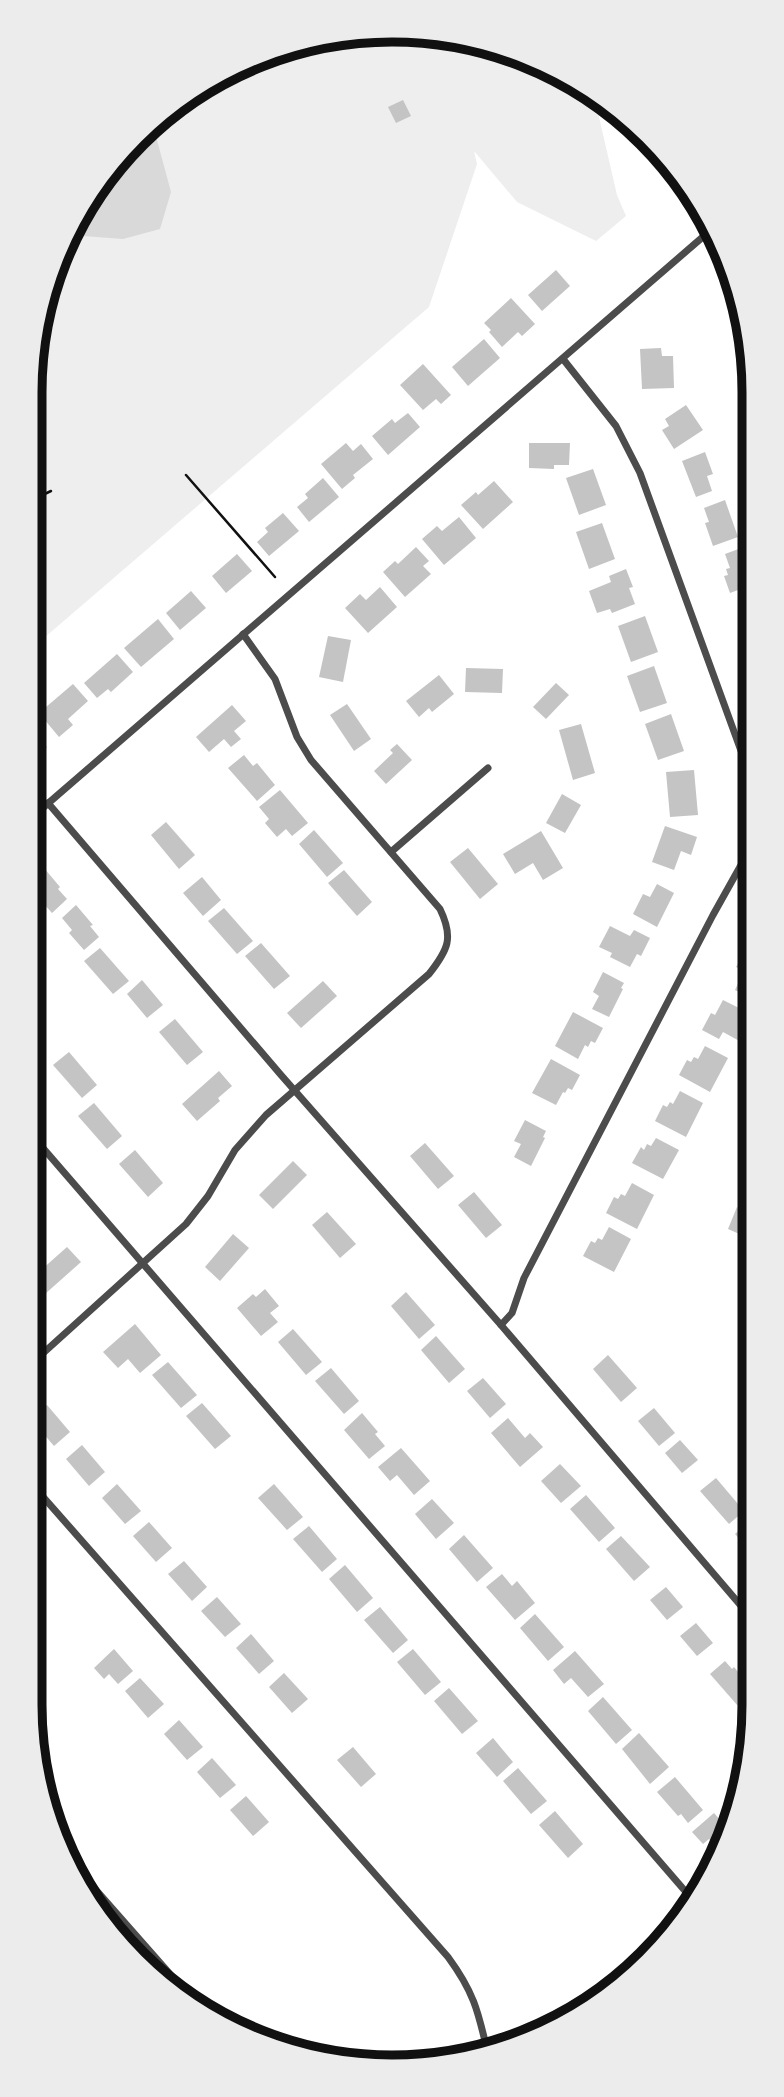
<svg xmlns="http://www.w3.org/2000/svg" width="784" height="2097" font-family="Inter,sans-serif">
<style>
.green{fill:#eee}
.water{fill:#d9d9d9}
.building{fill:#c4c4c4}
.lines{fill:none;stroke-linecap:round;stroke-linejoin:round}
.path{stroke:#111;stroke-width:2.5}
.minor{stroke:#4c4c4c;stroke-width:7}
.rim{fill:none;stroke:#111;stroke-width:9}
</style>
<rect width="100%" height="100%" fill="#fff"/>
<path class="green" d="M345,33L486,42L593,91L617,195L626,216L596,241L517,202L474,151L477,164L429,307L30,650V392L42,298L105,171L211,78Z"/>
<path class="water" d="M154,129L171,192L160,229L123,239L83,236L68,246L105,171Z"/>
<g class="building">
<path d="M403,100L411,116L396,123L388,107Z"/>
<path d="M556,270L570,286L542,311L528,295Z"/>
<path d="M511,298L535,324L522,336L518,332L502,347L489,332L491,330L484,323Z"/>
<path d="M484,339L500,358L468,386L452,367Z"/>
<path d="M661,348L662,356H673L674,388L642,389L640,349Z"/>
<path d="M423,364L451,395L441,404L436,399L423,410L400,385Z"/>
<path d="M686,405L703,430L674,449L662,430L669,426L665,419Z"/>
<path d="M408,413L420,427L388,455L372,436L392,419L395,423Z"/>
<path d="M346,443L353,451L361,444L373,459L353,475L355,478L342,489L321,464Z"/>
<path d="M529,443H570L569,465H554V469L529,468Z"/>
<path d="M705,452L713,474L707,476L712,491L696,497L682,461Z"/>
<path d="M593,469L606,505L579,515L566,478Z"/>
<path d="M323,478L339,497L309,522L297,507L308,498L305,494Z"/>
<path d="M494,481L513,502L483,529L461,505L476,492L478,495Z"/>
<path d="M725,500L738,537L713,546L705,523L709,522L704,508Z"/>
<path d="M283,513L299,531L269,556L257,542L268,532L265,528Z"/>
<path d="M459,517L476,538L444,565L422,539L437,526L442,531Z"/>
<path d="M602,523L615,559L589,569L576,532Z"/>
<path d="M752,544V585L730,593L724,576L728,575L726,569L730,568L725,554Z"/>
<path d="M416,547L429,561L423,566L431,574L405,597L383,572L395,561L398,564Z"/>
<path d="M237,554L252,571L226,593L212,576Z"/>
<path d="M626,569L633,587L629,588L635,604L612,613L610,609L597,613L589,591L611,582L609,576Z"/>
<path d="M380,587L397,607L368,633L345,608L360,594L366,600Z"/>
<path d="M191,591L206,608L180,630L166,613Z"/>
<path d="M752,600V631H751L742,604Z"/>
<path d="M645,616L658,652L631,662L618,626Z"/>
<path d="M158,619L174,639L141,667L124,648Z"/>
<path d="M328,636L351,640L343,682L319,677Z"/>
<path d="M117,654L133,672L111,692L108,689L97,698L84,683Z"/>
<path d="M654,666L667,703L640,712L627,676Z"/>
<path d="M466,668L503,669L502,693L465,692Z"/>
<path d="M439,675L454,694L432,712L429,708L419,717L406,701Z"/>
<path d="M556,683L569,695L546,719L533,707Z"/>
<path d="M73,684L88,701L68,719L73,725L59,737L39,713Z"/>
<path d="M347,704L371,739L354,751L330,715Z"/>
<path d="M232,705L246,721L234,731L241,739L231,747L224,739L209,752L196,737Z"/>
<path d="M671,714L684,751L658,760L645,724Z"/>
<path d="M581,724L595,773L573,780L559,730Z"/>
<path d="M32,730L47,747L30,762V733Z"/>
<path d="M397,744L412,760L386,784L374,771L393,753L390,750Z"/>
<path d="M244,755L253,766L257,763L275,785L257,801L228,768Z"/>
<path d="M694,770L698,815L670,817L666,772Z"/>
<path d="M280,790L308,823L292,836L286,829L277,837L265,823L269,819L259,807Z"/>
<path d="M562,794L581,805L565,833L546,823Z"/>
<path d="M166,822L195,855L179,869L151,835Z"/>
<path d="M665,826L697,837L691,855L681,851L674,870L652,862Z"/>
<path d="M314,830L343,863L327,877L299,844Z"/>
<path d="M541,831L563,868L543,880L533,863L515,874L503,854Z"/>
<path d="M468,848L498,884L480,899L450,862Z"/>
<path d="M44,868L60,887L58,889L67,899L52,913L37,896L40,893L30,881Z"/>
<path d="M344,870L372,902L357,916L328,883Z"/>
<path d="M202,877L221,900L203,916L183,893Z"/>
<path d="M657,884L674,893L657,927L633,914L643,894L650,897Z"/>
<path d="M76,905L93,925L90,926L99,937L84,950L69,933L72,930L62,918Z"/>
<path d="M224,908L253,941L237,954L208,921Z"/>
<path d="M610,926L630,936L634,930L650,938L641,956L637,954L630,967L610,957L612,953L599,947Z"/>
<path d="M261,943L290,976L274,989L245,956Z"/>
<path d="M100,948L129,981L113,994L84,961Z"/>
<path d="M745,952L753,956V999L735,990L741,977L738,975L740,969L736,967Z"/>
<path d="M603,972L624,983L621,988L623,989L609,1017L592,1009L599,996L593,992Z"/>
<path d="M142,980L163,1005L147,1018L127,994Z"/>
<path d="M323,981L337,996L301,1028L287,1013Z"/>
<path d="M723,1000L745,1011L743,1016L753,1021V1028L745,1044L723,1032L719,1039L702,1030L711,1013L715,1015Z"/>
<path d="M573,1012L603,1028L595,1043L591,1041L588,1047L585,1045L578,1059L555,1046Z"/>
<path d="M175,1019L203,1052L187,1065L159,1032Z"/>
<path d="M705,1046L728,1058L710,1092L679,1075L687,1060L691,1062L694,1057L698,1059Z"/>
<path d="M69,1052L97,1085L82,1098L53,1065Z"/>
<path d="M551,1059L580,1075L572,1090L568,1088L565,1093L563,1092L556,1105L532,1093Z"/>
<path d="M219,1071L232,1086L218,1098L220,1101L197,1121L182,1104Z"/>
<path d="M680,1091L703,1103L686,1137L655,1121L663,1105L667,1107L670,1102L673,1104Z"/>
<path d="M94,1103L122,1136L107,1149L78,1116Z"/>
<path d="M525,1120L546,1131L543,1137L545,1138L531,1166L514,1157L521,1144L514,1141Z"/>
<path d="M656,1138L679,1150L663,1179L632,1163L641,1147L644,1150L647,1144L651,1146Z"/>
<path d="M425,1143L454,1176L438,1189L410,1156Z"/>
<path d="M135,1150L163,1183L148,1197L119,1164Z"/>
<path d="M293,1161L307,1175L273,1209L259,1195Z"/>
<path d="M632,1183L654,1195L637,1229L606,1213L614,1197L618,1199L621,1194L625,1196Z"/>
<path d="M474,1192L502,1225L486,1238L458,1205Z"/>
<path d="M750,1197L753,1199V1240L728,1229L737,1207L744,1211Z"/>
<path d="M327,1212L356,1244L340,1258L312,1225Z"/>
<path d="M30,1216L43,1231L30,1243Z"/>
<path d="M609,1227L631,1239L614,1272L583,1256L591,1241L595,1243L598,1238L602,1240Z"/>
<path d="M233,1234L249,1248L220,1281L205,1267Z"/>
<path d="M67,1247L81,1262L45,1294L31,1279Z"/>
<path d="M265,1289L279,1306L270,1313L278,1322L261,1336L237,1308L253,1294L256,1297Z"/>
<path d="M406,1292L435,1325L419,1339L391,1306Z"/>
<path d="M135,1324L161,1355L140,1373L128,1359L118,1368L103,1352Z"/>
<path d="M293,1329L322,1362L306,1375L278,1342Z"/>
<path d="M436,1336L465,1369L449,1383L421,1350Z"/>
<path d="M608,1355L637,1388L621,1402L593,1369Z"/>
<path d="M168,1362L197,1395L181,1408L152,1375Z"/>
<path d="M331,1368L359,1401L344,1414L315,1381Z"/>
<path d="M483,1378L506,1404L490,1418L467,1391Z"/>
<path d="M202,1403L231,1436L215,1449L186,1416Z"/>
<path d="M47,1405L70,1432L54,1446L31,1419Z"/>
<path d="M654,1408L675,1433L659,1446L638,1421Z"/>
<path d="M362,1413L378,1432L375,1434L385,1446L369,1459L344,1430Z"/>
<path d="M508,1418L525,1438L530,1433L543,1447L520,1467L491,1433Z"/>
<path d="M680,1440L698,1460L682,1473L665,1453Z"/>
<path d="M82,1445L105,1472L89,1486L66,1459Z"/>
<path d="M401,1448L430,1481L414,1495L397,1475L390,1481L378,1467Z"/>
<path d="M560,1464L581,1486L561,1503L541,1481Z"/>
<path d="M716,1478L744,1511L729,1524L700,1491Z"/>
<path d="M117,1484L141,1511L125,1524L102,1498Z"/>
<path d="M274,1484L303,1517L287,1530L258,1498Z"/>
<path d="M586,1495L615,1528L599,1542L570,1509Z"/>
<path d="M432,1499L454,1523L436,1539L415,1514Z"/>
<path d="M750,1520L754,1524V1552L752,1554L735,1534Z"/>
<path d="M149,1522L172,1548L156,1562L133,1536Z"/>
<path d="M309,1526L337,1559L322,1572L293,1539Z"/>
<path d="M464,1535L493,1568L477,1582L449,1549Z"/>
<path d="M621,1536L650,1567L634,1581L606,1549Z"/>
<path d="M184,1561L207,1587L192,1601L168,1574Z"/>
<path d="M345,1565L373,1598L357,1612L329,1579Z"/>
<path d="M502,1574L512,1586L517,1581L535,1603L515,1620L486,1587Z"/>
<path d="M666,1587L683,1607L667,1620L650,1600Z"/>
<path d="M217,1597L241,1624L225,1637L201,1611Z"/>
<path d="M380,1607L408,1640L393,1653L364,1620Z"/>
<path d="M535,1614L564,1647L548,1661L520,1628Z"/>
<path d="M696,1623L713,1643L697,1656L680,1636Z"/>
<path d="M251,1634L274,1661L259,1674L236,1648Z"/>
<path d="M114,1649L133,1671L118,1684L109,1674L104,1679L94,1668Z"/>
<path d="M413,1649L441,1682L425,1695L397,1662Z"/>
<path d="M575,1651L604,1684L588,1697L571,1678L564,1684L553,1670Z"/>
<path d="M725,1661L732,1669L734,1667L754,1691L738,1706L710,1674Z"/>
<path d="M284,1673L308,1699L292,1713L269,1687Z"/>
<path d="M140,1678L164,1704L148,1718L125,1691Z"/>
<path d="M449,1688L478,1721L462,1734L434,1701Z"/>
<path d="M603,1697L632,1730L616,1744L588,1711Z"/>
<path d="M754,1707L752,1723L745,1715Z"/>
<path d="M179,1720L203,1747L187,1760L164,1734Z"/>
<path d="M639,1733L669,1767L650,1784L622,1749Z"/>
<path d="M493,1738L513,1762L497,1777L476,1753Z"/>
<path d="M353,1747L376,1774L361,1787L337,1760Z"/>
<path d="M212,1758L236,1785L220,1798L197,1772Z"/>
<path d="M518,1768L547,1801L531,1814L503,1781Z"/>
<path d="M675,1777L703,1810L688,1823L681,1814L678,1816L657,1792Z"/>
<path d="M246,1796L269,1822L253,1836L230,1810Z"/>
<path d="M555,1811L583,1844L568,1858L539,1825Z"/>
<path d="M714,1813L727,1828L718,1848L709,1839L703,1844L692,1832Z"/>
</g>
<g class="lines">
<g class="path">
<path d="M186,475L275,577"/>
<path d="M30,501L51,491"/>
</g>
<g class="minor">
<path d="M563,359L616,426L640,473L752,781"/>
<path d="M48,803L281,1075L501,1325L754,1621"/>
<path d="M30,819L712,229"/>
<path d="M391,852L488,768"/>
<path d="M30,1133L692,1899"/>
<path d="M501,1325L512,1313L524,1278L713,915L741,865L752,852"/>
<path d="M30,1365L186,1224L208,1196L235,1150L266,1115L429,974C448,950 454,938 440,909L311,760L297,737L275,679L243,634"/>
<path d="M30,1482L448,1957C473,1991 478,2010 487,2050"/>
<path d="M74,1865L207,2016"/>
</g>
</g>
<path d="M0 0H784V2097H0ZM392 42H392A350 350 0 0 1 742 392V1705A350 350 0 0 1 392 2055H392A350 350 0 0 1 42 1705V392A350 350 0 0 1 392 42Z" fill="#ececec" fill-rule="evenodd"/>
<path class="rim" d="M392 42H392A350 350 0 0 1 742 392V1705A350 350 0 0 1 392 2055H392A350 350 0 0 1 42 1705V392A350 350 0 0 1 392 42Z"/>
</svg>
